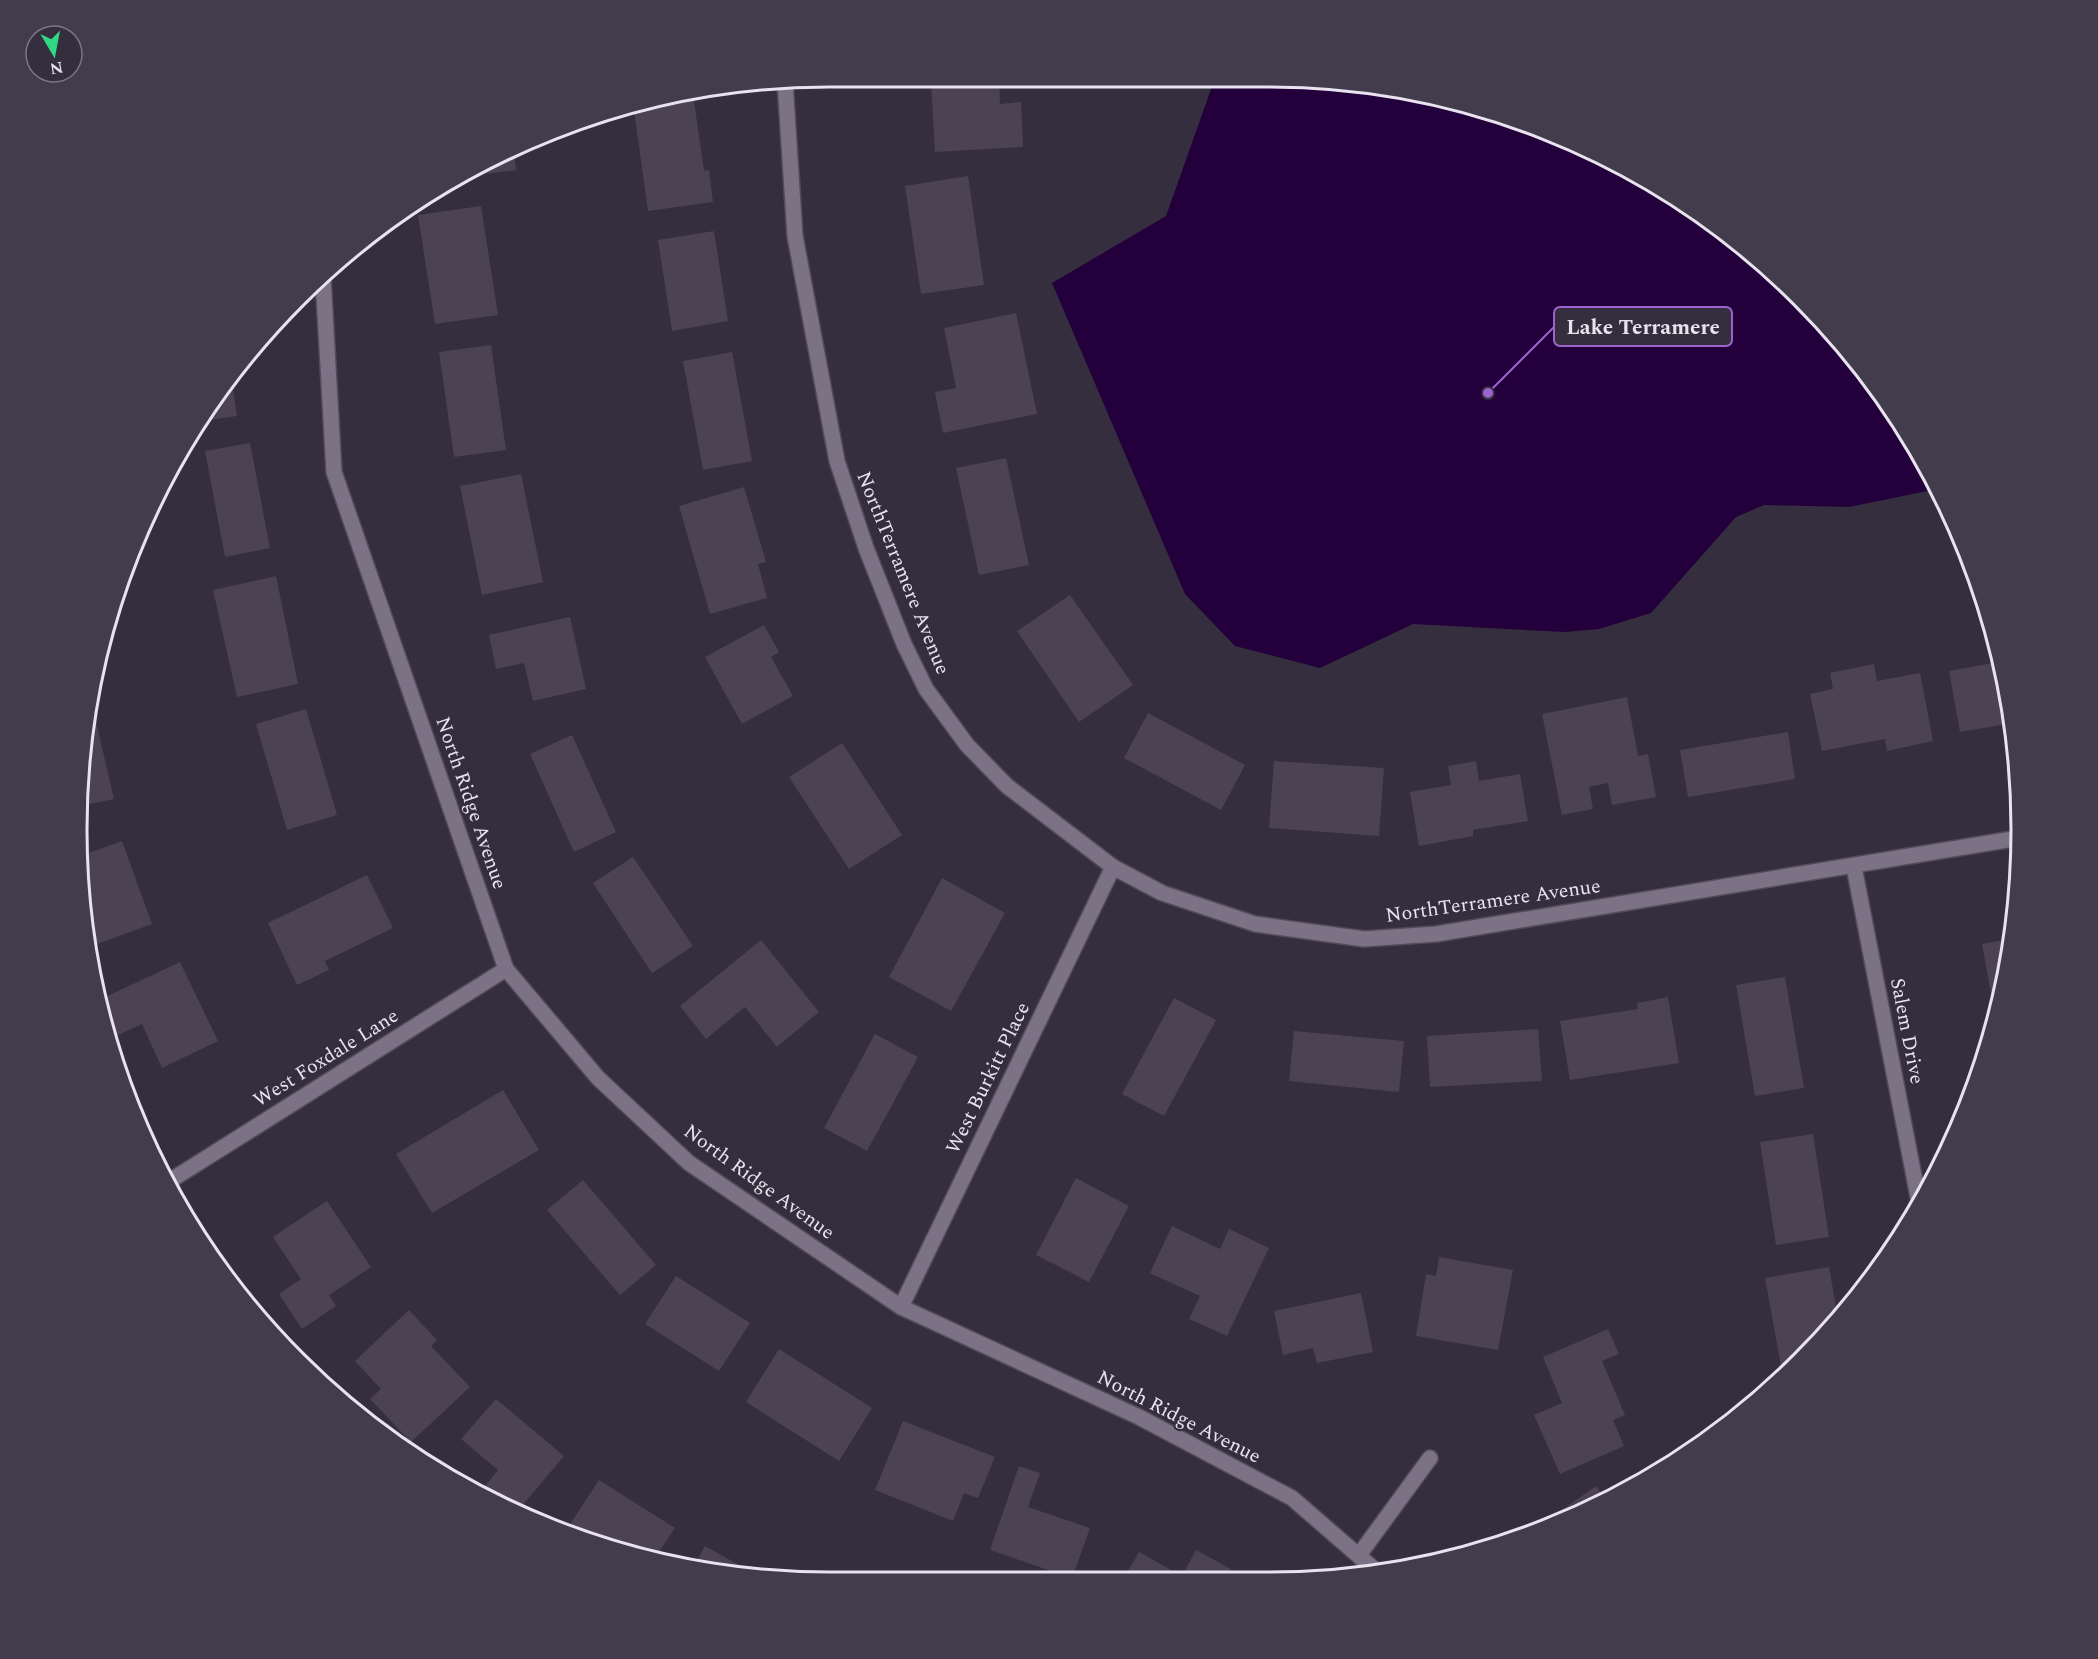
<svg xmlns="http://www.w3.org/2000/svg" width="2098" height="1659" font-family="Spectral,serif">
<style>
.water{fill:#23003c}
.building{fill:#4b4354}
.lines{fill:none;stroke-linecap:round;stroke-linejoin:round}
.lane-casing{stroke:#524b59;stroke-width:18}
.street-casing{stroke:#524b59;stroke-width:18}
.lane{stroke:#7b7385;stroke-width:15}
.street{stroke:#7b7385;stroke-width:15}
.labels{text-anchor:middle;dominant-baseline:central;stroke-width:4.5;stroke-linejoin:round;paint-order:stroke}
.street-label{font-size:20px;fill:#e8e3ee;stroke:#352e3e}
.rim{fill:none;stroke:#e8e3ee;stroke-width:3}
.leader{fill:none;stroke:#9c63cd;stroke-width:2}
.callout-dot{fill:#9c63cd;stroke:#352e3e;stroke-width:2}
.callout{fill:#352e3e;stroke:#9c63cd;stroke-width:2}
.callout-label{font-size:21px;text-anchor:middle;font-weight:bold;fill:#e8e3ee}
</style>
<rect width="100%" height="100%" fill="#352e3e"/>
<path class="water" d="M1215,78H1317L1511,117L1645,177L1727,232L1834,333L1920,453L1937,489L1849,507L1764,505L1736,517L1651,613L1599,629L1564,632L1413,624L1320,668L1235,646L1185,594L1052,283L1166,216Z"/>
<g class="building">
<path d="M891,77H999L1000,104L1021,102L1023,147L935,152L931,82L892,84Z"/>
<path d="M693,94L704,171L709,170L713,202L648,211L633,103Z"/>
<path d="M514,152L516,170L460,177V175Z"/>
<path d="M968,176L984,285L921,294L905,186Z"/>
<path d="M481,206L498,315L435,324L418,215Z"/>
<path d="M714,231L728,321L672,331L658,240Z"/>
<path d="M1016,313L1037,414L943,433L935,392L956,388L944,328Z"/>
<path d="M491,345L506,450L454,457L439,352Z"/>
<path d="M732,352L752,461L703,470L683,361Z"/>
<path d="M232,382L237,416L202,421L215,404Z"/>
<path d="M250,443L270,548L225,557L205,451Z"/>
<path d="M1006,458L1029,565L979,575L956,468Z"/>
<path d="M521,474L543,582L482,595L460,486Z"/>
<path d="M744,487L766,562L758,564L767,598L710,614L679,506Z"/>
<path d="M276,576L298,684L237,697L213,590Z"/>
<path d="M1070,595L1133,685L1079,722L1017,631Z"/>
<path d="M570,617L586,689L533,701L524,663L496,669L489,635Z"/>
<path d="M764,625L779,652L771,657L793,696L742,724L705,657Z"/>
<path d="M1999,662L2013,723L1960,732L1949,671Z"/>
<path d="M1874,664L1877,681L1920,673L1933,741L1887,751L1885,739L1822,751L1810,694L1833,689L1830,673Z"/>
<path d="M1627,697L1638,756L1648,754L1656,797L1612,805L1608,783L1589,787L1593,809L1562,815L1542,714Z"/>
<path d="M306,709L337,815L287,830L256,724Z"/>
<path d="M92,713H94L114,799L80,806Z"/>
<path d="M1148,713L1245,765L1221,810L1124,758Z"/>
<path d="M1788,732L1795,779L1688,797L1680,750Z"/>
<path d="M572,735L616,832L574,852L530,754Z"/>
<path d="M842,743L902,835L849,869L789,777Z"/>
<path d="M1274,761L1384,768L1379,836L1269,828Z"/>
<path d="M1476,761L1479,781L1520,774L1528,821L1473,830V836L1419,846L1410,792L1451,785L1448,766Z"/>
<path d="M122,841L152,924L92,946L80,856Z"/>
<path d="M633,857L693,946L652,973L593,883Z"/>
<path d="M367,875L393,928L325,961L329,970L297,985L268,923Z"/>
<path d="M942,878L1005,913L951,1011L889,977Z"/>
<path d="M2010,939L1996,1021L1982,944Z"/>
<path d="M761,940L819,1012L777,1047L745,1007L706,1039L680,1006Z"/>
<path d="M180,962L218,1041L162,1068L142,1024L112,1038L101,1014L99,1000Z"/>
<path d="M1785,977L1804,1088L1755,1096L1736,985Z"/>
<path d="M1668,997L1679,1063L1570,1080L1560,1021L1638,1009L1637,1003Z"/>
<path d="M1174,998L1216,1020L1164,1116L1122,1094Z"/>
<path d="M1538,1029L1542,1081L1430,1087L1427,1036Z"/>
<path d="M1294,1031L1404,1041L1399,1092L1289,1081Z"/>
<path d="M875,1034L918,1057L867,1151L824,1128Z"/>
<path d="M503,1090L539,1150L432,1213L396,1154Z"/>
<path d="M1813,1134L1829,1237L1776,1245L1760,1142Z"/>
<path d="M1076,1178L1129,1206L1089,1282L1036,1255Z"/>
<path d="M583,1180L656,1265L620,1295L547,1210Z"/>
<path d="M327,1201L371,1267L329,1295L336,1306L302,1329L279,1294L301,1279L273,1237Z"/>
<path d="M1172,1226L1220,1249L1229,1229L1269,1248L1227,1336L1189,1319L1200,1296L1150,1273Z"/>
<path d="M1439,1257L1513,1270L1498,1350L1416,1336L1426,1274L1436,1276Z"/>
<path d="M1829,1267L1838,1318L1783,1377L1765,1278Z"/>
<path d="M676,1276L750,1323L719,1371L645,1324Z"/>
<path d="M1361,1293L1373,1352L1317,1363L1313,1348L1283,1355L1274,1311Z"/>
<path d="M409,1310L437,1340L431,1346L470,1387L411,1442L370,1399L381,1389L355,1361Z"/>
<path d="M1608,1329L1619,1354L1602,1361L1625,1415L1613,1420L1624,1446L1560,1474L1534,1415L1562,1403L1543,1357Z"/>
<path d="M779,1349L872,1408L839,1461L746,1402Z"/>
<path d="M496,1399L564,1456L517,1512L480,1492L498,1470L461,1439Z"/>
<path d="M903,1421L995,1457L978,1498L964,1493L953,1521L875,1490Z"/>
<path d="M1019,1466L1040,1473L1028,1507L1090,1528L1072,1578L990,1550Z"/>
<path d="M599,1480L675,1528L654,1559L565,1532Z"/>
<path d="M1596,1486L1606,1499L1545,1527L1542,1524Z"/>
<path d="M705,1546L757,1575L692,1569Z"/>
<path d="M1196,1550L1231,1569L1224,1581L1122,1582L1139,1552L1182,1576Z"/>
</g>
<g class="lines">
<g class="lane-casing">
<path id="lane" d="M1359,1555L1430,1458"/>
</g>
<g class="street-casing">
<g id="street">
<path d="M785,82L795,236L837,461L866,548L904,644L926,689L967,745L1007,786L1113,867L1162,893L1255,924L1364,939L1436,934L2019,838"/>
<path d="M323,277L334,472L506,969L598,1078L689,1163L901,1307L1139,1417L1292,1498L1375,1570"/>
<path d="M1854,867L1919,1202"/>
<path d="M168,1182L506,969"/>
<path d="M901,1307L1113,867"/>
</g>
</g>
<use href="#lane" class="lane"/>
<use href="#street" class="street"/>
</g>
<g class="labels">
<g class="street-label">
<text transform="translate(903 573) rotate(68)">NorthTerramere Avenue</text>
<text transform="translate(471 803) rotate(71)">North Ridge Avenue</text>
<text transform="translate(1493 901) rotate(-8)">NorthTerramere Avenue</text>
<text transform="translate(1907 1031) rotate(79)">Salem Drive</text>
<text transform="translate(326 1058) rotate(-32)">West Foxdale Lane</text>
<text transform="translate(988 1078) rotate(-64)">West Burkitt Place</text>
<text transform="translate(759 1182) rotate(36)">North Ridge Avenue</text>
<text transform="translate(1179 1417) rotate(27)">North Ridge Avenue</text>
</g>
</g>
<path d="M0 0H2098V1659H0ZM829 87H1269A742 742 0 0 1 2011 829V830A742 742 0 0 1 1269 1572H829A742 742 0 0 1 87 830V829A742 742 0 0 1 829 87Z" fill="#433c4c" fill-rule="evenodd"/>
<path class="rim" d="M829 87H1269A742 742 0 0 1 2011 829V830A742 742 0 0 1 1269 1572H829A742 742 0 0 1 87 830V829A742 742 0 0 1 829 87Z"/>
<path class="leader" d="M1488 393L1554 327"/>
<circle class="callout-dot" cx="1488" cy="393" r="6"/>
<rect class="callout" x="1554" y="307" width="178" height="39" rx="6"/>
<g class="callout-label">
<text x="1643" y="334">Lake Terramere</text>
</g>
<g transform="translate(54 54) rotate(170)"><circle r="28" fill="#352e3e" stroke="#7d7684" stroke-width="1.5"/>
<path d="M0-4.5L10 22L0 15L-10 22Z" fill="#2fd883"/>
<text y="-9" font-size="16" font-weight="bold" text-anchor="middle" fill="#e8e3ee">N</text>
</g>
</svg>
